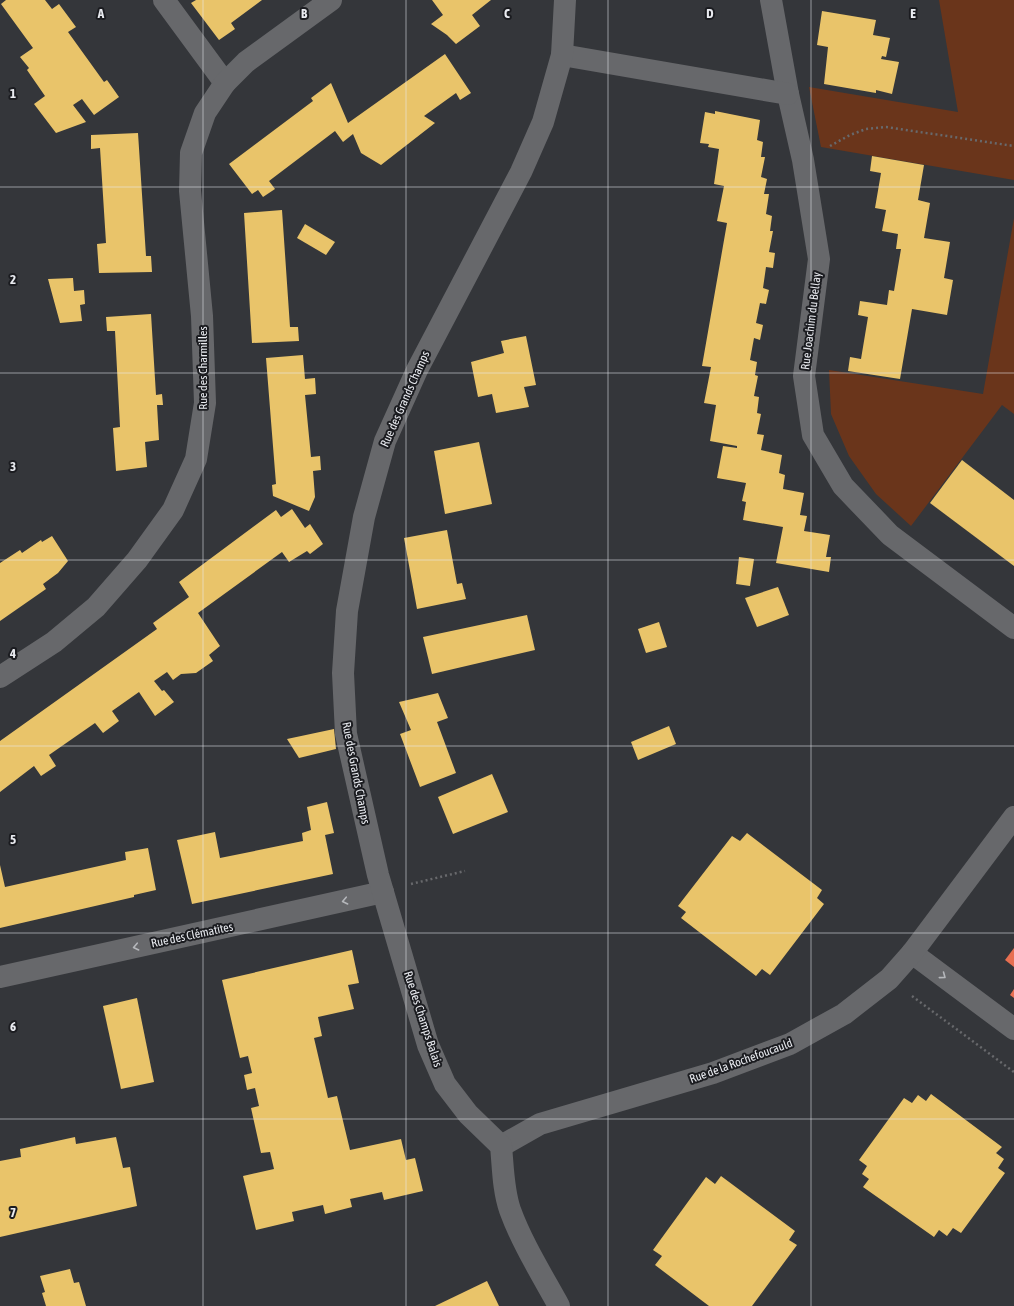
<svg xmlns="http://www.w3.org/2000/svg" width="1014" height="1306" font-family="'Asap Condensed',sans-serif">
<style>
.green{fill:#6a351b}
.homes{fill:#e9c46a}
.shops{fill:#e76f51}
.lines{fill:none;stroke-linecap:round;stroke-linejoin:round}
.path{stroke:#68696c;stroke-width:2.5;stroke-dasharray:2 3;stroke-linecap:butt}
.street{stroke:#67686b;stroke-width:22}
.oneway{stroke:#b5b7bb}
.grid{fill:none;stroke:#e9ebf0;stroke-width:1;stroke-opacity:0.55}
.labels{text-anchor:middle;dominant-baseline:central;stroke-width:4;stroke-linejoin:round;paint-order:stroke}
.street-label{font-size:12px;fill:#e9ebf0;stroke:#1b1c20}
.grid-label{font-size:13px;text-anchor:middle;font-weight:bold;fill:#e9ebf0;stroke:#1b1c20;stroke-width:4;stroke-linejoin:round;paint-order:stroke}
</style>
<rect width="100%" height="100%" fill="#34363a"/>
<g class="green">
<path d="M939,0H1014V180L821,147L809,87L958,112Z"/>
<path d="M1014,218V414L1002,405L911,526L876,494L849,456L831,414L829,370L983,394Z"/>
</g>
<g class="homes">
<path d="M6,0H45L52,9L59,4L76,27L68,32L104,82L107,80L119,97L94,115L82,99L73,105L86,122L56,133L34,104L45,96L27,70L29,68L20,57L33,48L1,4Z"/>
<path d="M196,0H262L231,23L235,29L219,40L191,3Z"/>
<path d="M432,0H491L472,15L480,26L456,44L447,35L431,24L443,15Z"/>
<path d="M822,11L876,20L873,35L890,38L886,57L882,56L881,59L899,62L892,94L876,90V93L824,84L828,47L817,45Z"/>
<path d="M445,54L471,93L460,100L456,93L424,116L435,123L381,165L361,153L353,134L343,142L335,131L269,181L275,189L263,197L258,190L252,194L229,164L313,101L311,98L331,83L348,123Z"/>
<path d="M715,111L760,120L757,140L763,142L761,157H765L761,177L767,179L764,194H769L766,214L772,216L770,231H773L769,252L775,253L773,268L766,267L763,288L769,290L766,304L760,303L756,323L763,325L760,340L754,338L750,360L757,362L755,375L758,376L754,396L759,397L757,413L761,414L757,434L764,435L761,450L782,455L779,473L785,475L783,489L804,493L800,515L807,516L804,531L830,535L826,557H831L829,572L776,563L783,527L743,520L746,502L742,501L746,483L717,478L723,446L737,448V446L710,441L716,405L704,403L711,367L702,366L727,223L717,221L724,186L714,184L719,149L708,147L709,144L700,143L705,112L715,114Z"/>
<path d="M138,133L146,256H151L152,272L99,273L97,244L106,243L100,148L91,149V135Z"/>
<path d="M872,156L924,165L918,200L930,203L924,238L950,242L944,278L953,280L947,315L912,309L900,379L848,371L850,357L861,359L868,317L858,315L860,301L887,305L889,290L894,291L901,249H896L898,234L882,231L886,210L875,208L881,173L870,171Z"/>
<path d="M282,210L290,327H298L299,341L252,343L244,213Z"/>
<path d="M305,224L335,242L326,255L297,238Z"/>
<path d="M73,278L74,291L84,290L85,304L80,305L82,321L60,323L48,279Z"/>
<path d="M151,314L156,395L162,394L163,405H157L159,440L145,442L147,467L116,471L113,428L120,427L115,331H107L106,317Z"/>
<path d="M526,336L536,385L524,387L529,407L496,413L492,394L478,397L471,362L504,353L501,341Z"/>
<path d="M303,355L305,379L315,378L316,394L305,395L311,457L320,456L321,470L313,471L315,497L309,511L273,496L272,485L276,484L266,358Z"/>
<path d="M479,442L492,504L445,514L434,451Z"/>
<path d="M962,460L1014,500V566L930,503Z"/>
<path d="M292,509L305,528L310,524L323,544L310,554L307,551L289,562L282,552L198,613L220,646L209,655L213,661L196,673L181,674L173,680L167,672L154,681L162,691L164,690L174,702L155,716L139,692L112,711L119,721L103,733L95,723L49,755L56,766L41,776L34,766L0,792V741L157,629L153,623L189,597L179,582L276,510L281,517Z"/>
<path d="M447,530L457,584L462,583L466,599L417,609L404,538Z"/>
<path d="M52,536L68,561L58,573L43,584L46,589L0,621V563L20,550L22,553L41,540L42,542Z"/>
<path d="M739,557L754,559L750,586L736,584Z"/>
<path d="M778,587L789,615L757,627L745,598Z"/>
<path d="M527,615L535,650L432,674L423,637Z"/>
<path d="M659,622L667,647L646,653L638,629Z"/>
<path d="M438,693L448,718L437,722L456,773L420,787L400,734L411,730L399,702Z"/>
<path d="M669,726L676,744L638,760L631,742Z"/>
<path d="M334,729L336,749L299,758L287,739Z"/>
<path d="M492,774L508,812L453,834L438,797Z"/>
<path d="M327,802L334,833L325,835L333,874L192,904L177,840L215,832L220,858L303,841L302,833L311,830L307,807Z"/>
<path d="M747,833L822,890L817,898L824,904L770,975L762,969L756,976L681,918L686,912L678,906L732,836L740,841Z"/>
<path d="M148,848L156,890L134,895V897L0,928V865L5,887L126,860L125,852Z"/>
<path d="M352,950L359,983L348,985L354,1009L318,1017L322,1036L314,1038L328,1098L337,1096L350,1150L401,1139L406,1160L415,1158L423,1191L384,1200L382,1192L350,1199L352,1207L325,1214L323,1205L292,1212L294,1221L256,1230L243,1176L274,1169L270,1152L261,1153L251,1108L259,1106L255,1088L247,1090L244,1075L252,1073L248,1056L240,1058L222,980Z"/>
<path d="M137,998L154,1082L121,1089L103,1006Z"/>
<path d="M931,1094L1002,1147L996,1153L1004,1159L998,1168L1005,1173L961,1233L953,1228L947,1236L939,1230L934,1237L863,1187L869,1179L862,1174L867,1166L859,1160L904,1098L912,1103L918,1095L926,1101Z"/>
<path d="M75,1137L76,1144L116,1137L123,1168L130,1167L137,1206L0,1237V1161L21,1157L20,1149Z"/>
<path d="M721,1176L795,1231L789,1240L797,1245L752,1306H709L655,1265L662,1256L653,1250L706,1177L715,1184Z"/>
<path d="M70,1269L74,1283L79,1282L86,1306H46L42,1293L45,1292L40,1276Z"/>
<path d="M487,1281L499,1306H435Z"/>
</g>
<g class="shops">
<path d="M1014,948V967L1005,960Z"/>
<path d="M1014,989V998L1010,995Z"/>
</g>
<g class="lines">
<g class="path">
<path d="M830,146L850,135L866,129L886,127L1014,146"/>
<path d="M411,884L465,871"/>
<path d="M912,996L1014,1072"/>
</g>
<g class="street">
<path d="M164,0L225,83"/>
<path d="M771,0L788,94L803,160L819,259L804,376L813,435L843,486L890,535L1014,628"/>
<path d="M562,55L788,94"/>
<path d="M0,677L54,642L96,607L137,560L173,510L196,459L205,403L202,316L190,191L191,153L205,113L225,83L246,62L331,0"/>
<path d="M912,953L1014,1029"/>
<path d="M0,977L383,892"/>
<path d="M501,1146L540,1124L713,1073L790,1044L844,1014L889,979L912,953L1014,817"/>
<path d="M559,1306C542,1275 522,1243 510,1210C503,1190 503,1166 501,1146L468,1114L445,1084L428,1045L378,875L346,734L343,673L347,611L364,517L385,441L417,370L521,172L543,122L562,55L565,0"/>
</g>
</g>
<defs><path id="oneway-chevron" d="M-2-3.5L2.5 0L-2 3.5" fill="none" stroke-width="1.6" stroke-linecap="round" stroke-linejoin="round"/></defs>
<g class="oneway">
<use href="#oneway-chevron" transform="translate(345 901) rotate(168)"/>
<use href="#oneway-chevron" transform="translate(136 947) rotate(168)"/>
<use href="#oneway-chevron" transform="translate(943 976) rotate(37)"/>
</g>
<path class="grid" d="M203,0V1306M406,0V1306M608,0V1306M811,0V1306M0,187H1014M0,373H1014M0,560H1014M0,746H1014M0,933H1014M0,1119H1014"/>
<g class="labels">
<g class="street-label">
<text transform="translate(811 321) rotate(-83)">Rue Joachim du Bellay</text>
<text transform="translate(203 368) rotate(-90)">Rue des Charmilles</text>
<text transform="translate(405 399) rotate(-66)">Rue des Grands Champs</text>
<text transform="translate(356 773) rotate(79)">Rue des Grands Champs</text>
<text transform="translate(192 935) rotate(-12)">Rue des Clématites</text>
<text transform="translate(423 1019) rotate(72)">Rue des Champs Balais</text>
<text transform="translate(741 1061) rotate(-20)">Rue de la Rochefoucauld</text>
</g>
</g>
<g class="grid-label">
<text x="101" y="18">A</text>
<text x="304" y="18">B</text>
<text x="507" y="18">C</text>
<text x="710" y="18">D</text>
<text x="913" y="18">E</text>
<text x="13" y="98">1</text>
<text x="13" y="284">2</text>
<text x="13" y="471">3</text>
<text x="13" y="658">4</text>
<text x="13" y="844">5</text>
<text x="13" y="1031">6</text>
<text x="13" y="1217">7</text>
</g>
</svg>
